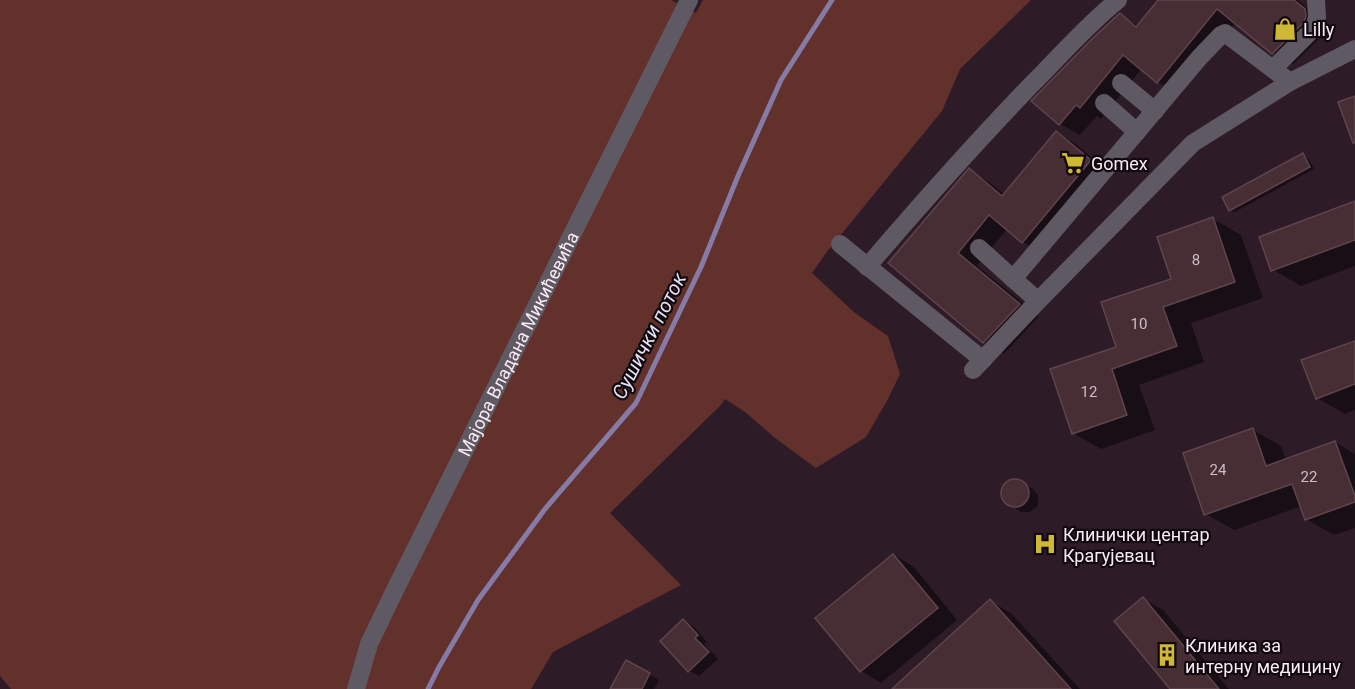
<svg xmlns="http://www.w3.org/2000/svg" width="1355" height="689" font-family="Roboto,sans-serif">
<style>
.green{fill:#62312c}
.shadow{fill:#0007}
.lines{fill:none;stroke-linecap:round;stroke-linejoin:round}
.stream{stroke:#867aa6;stroke-width:5}
.building{fill:#472e35;stroke:#5f444b;stroke-width:1.5}
.minor{stroke:#5f5963;stroke-width:18}
.labels{text-anchor:middle;dominant-baseline:central;stroke-width:4.5;stroke-linejoin:round;paint-order:stroke}
.number-label{font-size:15px;fill:#ccbcc4}
.poi-label{font-size:18px;fill:#f9ebf4;stroke:#11080e;text-anchor:start}
.street-label{font-size:18px;fill:#f9ebf4;stroke:#11080e}
.water-label{font-size:20px;font-style:italic;fill:#e2e0f3;stroke:#11080e}
</style>
<rect width="100%" height="100%" fill="#2e1b28"/>
<path class="green" d="M0,0H671L696,13L703,0H1031L960,69L942,111L826,253L812,273L855,313L888,336L900,374L888,399L866,437L816,468L775,438L745,412L725,399L720,406L610,513L681,585L553,652L531,689H11L0,676Z"/>
<g class="shadow">
<path d="M1160,0H1298L1325,22V28L1324,34L1293,64L1273,52L1236,22L1178,93L1158,82L1142,68L1101,119L1097,116L1080,135L1060,124L1033,101L1120,15L1139,26Z"/>
<path d="M1057,133L1077,145L1110,173L1043,253L1023,242L1007,229L977,266L1039,316L1004,354L984,342L890,263L969,170L989,182L1005,195Z"/>
<path d="M1303,155L1308,158L1314,169L1235,212L1230,210Z"/>
<path d="M1355,203V266L1301,286L1273,270Z"/>
<path d="M1213,219L1241,235L1263,298L1191,323L1204,362L1139,385L1155,430L1101,449L1073,433L1118,348L1173,280Z"/>
<path d="M1355,342V410L1345,414L1317,398Z"/>
<path d="M1253,430L1281,446L1286,460L1335,442L1355,454V528L1334,535L1306,519L1302,506L1234,530L1206,514Z"/>
<path d="M1013,481L1022,482L1033,489L1038,495V504L1037,507L1030,512H1021L1011,505L1004,500L1003,496L1004,488L1010,482Z"/>
<path d="M894,555L914,567L957,620L881,683L861,671Z"/>
<path d="M1143,599L1163,610L1229,689H1172Z"/>
<path d="M990,601L1011,613L1080,689H894Z"/>
<path d="M683,621L694,627L707,642L704,644L718,659L699,676L689,671Z"/>
<path d="M626,662L659,680L654,689H612Z"/>
</g>
<g class="lines">
<path class="stream" d="M428,689L439,667L478,600L545,509L636,403L701,267L738,176L781,80L832,0"/>
</g>
<g class="building">
<path d="M1158,0H1294L1305,9L1306,16L1304,22L1272,54L1217,9L1157,83L1123,55L1080,108L1076,105L1059,125L1031,101L1093,38L1120,13L1136,27Z"/>
<path d="M1355,96V143H1353L1338,102Z"/>
<path d="M1056,131L1091,160L1022,243L989,215L958,253L1020,304L983,343L888,263L969,168L1002,196Z"/>
<path d="M1303,153L1310,167L1229,211L1222,197Z"/>
<path d="M1355,201V240L1271,271L1259,237Z"/>
<path d="M1213,217L1235,282L1163,307L1177,346L1112,369L1127,415L1072,434L1050,369L1116,347L1101,302L1171,279L1157,237Z"/>
<path d="M1355,341V384L1316,399L1301,360Z"/>
<path d="M1253,428L1266,466L1335,441L1355,496V502L1305,520L1292,484L1204,515L1183,453Z"/>
<circle cx="1015" cy="493" r="14"/>
<path d="M893,554L938,608L860,672L815,618Z"/>
<path d="M1143,597L1219,689H1170L1114,621Z"/>
<path d="M990,599L1071,689H892Z"/>
<path d="M683,619L698,635L695,638L709,652L688,672L660,641Z"/>
<path d="M626,660L650,673L642,689H610Z"/>
</g>
<g class="lines">
<g class="minor">
<path d="M1273,69L1314,28L1317,17L1316,0"/>
<path d="M1121,83L1155,111"/>
<path d="M1104,103L1137,132"/>
<path d="M840,244L983,360"/>
<path d="M979,248L1038,301"/>
<path d="M867,267C921,204 975,143 1033,83C1061,55 1087,25 1118,0"/>
<path d="M1013,279L1199,58L1221,35L1225,33L1290,82"/>
<path d="M973,370L1038,301L1193,143L1290,82L1355,49"/>
<path id="s1" d="M356,689L369,644L393,594L689,0"/>
</g>
</g>
<defs>
<g id="shop-bare" transform="scale(1.8)"><path d="M-5-2.5h2.3a2.7 3.5 0 0 1 5.4 0H5L5.5 6h-11ZM-1.5-2.5h3a1.5 2.3 0 0 0-3 0Z" fill="#d0b837" stroke="#11080e" stroke-width="2.5" paint-order="stroke"/></g>
<g id="supermarket-bare" transform="scale(1.8)"><path d="M-6-5.5h2.5l.6 2H6L4.5 2H-2.5L-4.4-4H-6ZM-1.5 3.2a1.3 1.3 0 1 0 .1 0ZM3 3.2a1.3 1.3 0 1 0 .1 0Z" fill="#d0b837" stroke="#11080e" stroke-width="2.5" paint-order="stroke"/></g>
<g id="hospital-bare" transform="scale(1.8)"><path d="M-5-5h3v3.5h4V-5h3V5h-3V1.5h-4V5h-3Z" fill="#d0b837" stroke="#11080e" stroke-width="2.5" paint-order="stroke"/></g>
<g id="building-bare" transform="scale(1.8)"><path d="M-4-6H4V6H1V3H-1V6H-4ZM-2.5-4.3h1.7v1.8h-1.7ZM.8-4.3h1.7v1.8H.8ZM-2.5-1h1.7V.8h-1.7ZM.8-1h1.7V.8H.8Z" fill="#d0b837" stroke="#11080e" stroke-width="2.5" paint-order="stroke"/></g>
</defs>
<g fill-rule="evenodd">
<use href="#shop-bare" x="1285" y="29"/>
<use href="#supermarket-bare" x="1073" y="163"/>
<use href="#hospital-bare" x="1045" y="544"/>
<use href="#building-bare" x="1167" y="655"/>
</g>
<g class="labels">
<g class="number-label">
<text x="1196" y="260">8</text>
<text x="1139" y="324">10</text>
<text x="1089" y="392">12</text>
<text x="1218" y="470">24</text>
<text x="1309" y="477">22</text>
</g>
<g class="poi-label">
<text x="1303" y="29">Lilly</text>
<text x="1091" y="163">Gomex</text>
<text x="1063" y="534">Клинички центар<tspan x="1063" dy="21">Крагујевац</tspan></text>
<text x="1185" y="645">Клиника за<tspan x="1185" dy="21">интерну медицину</tspan></text>
</g>
<g class="street-label">
<text stroke="none"><textPath href="#s1" startOffset="382">Мајора Владана Микићевића</textPath></text>
</g>
<g class="water-label">
<text transform="translate(649 336) rotate(-63)">Сушички поток</text>
</g>
</g>
</svg>
